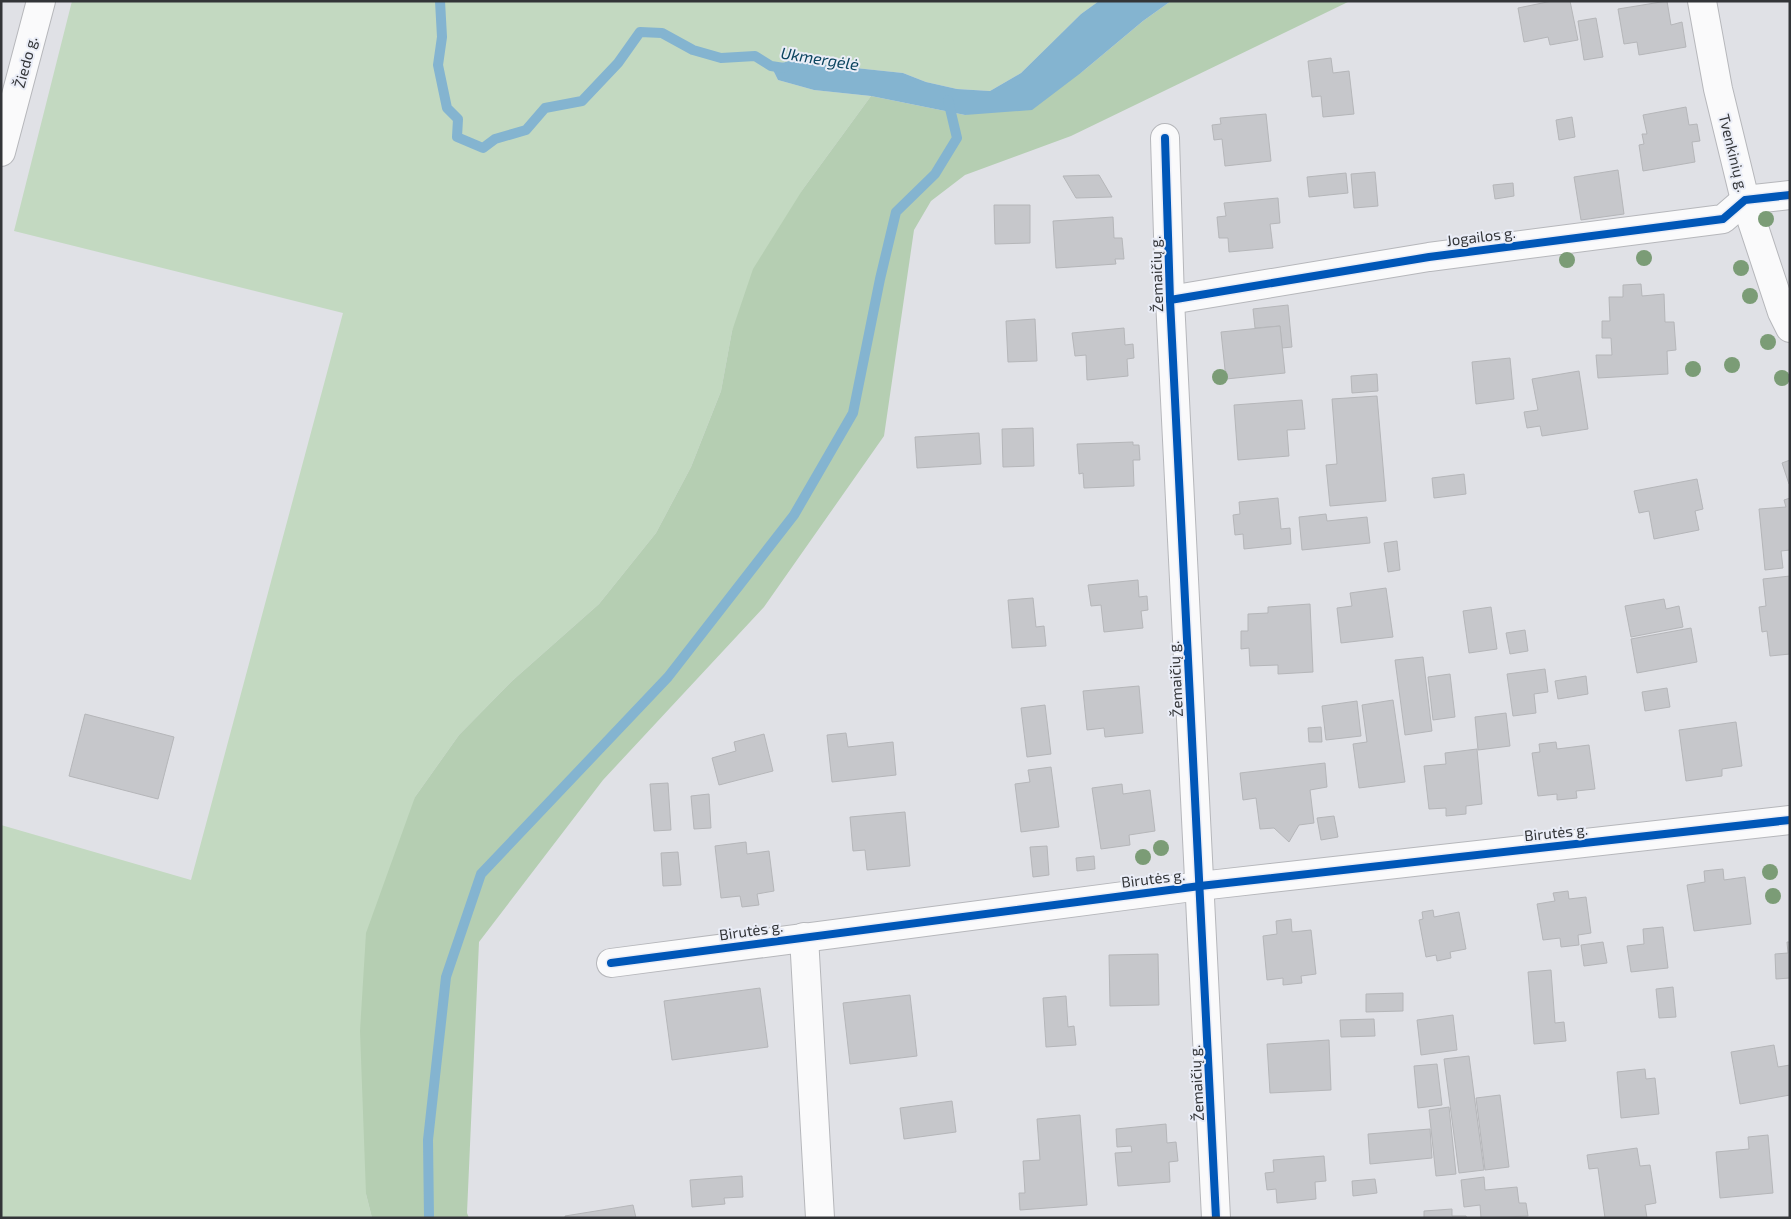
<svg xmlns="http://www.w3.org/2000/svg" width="1791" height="1219" font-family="'Exo 2',sans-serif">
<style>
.green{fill:#c3d9c1}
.forest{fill:#b5ceb2}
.water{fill:#84b4d0}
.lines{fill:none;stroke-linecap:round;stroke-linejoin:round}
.stream{stroke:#84b4d0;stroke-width:10}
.building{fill:#c6c7cb;stroke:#b5b6b9}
.minor-casing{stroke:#b6b7bb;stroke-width:30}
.tertiary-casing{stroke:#b6b7bb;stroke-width:30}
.minor{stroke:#fafafb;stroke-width:28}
.tertiary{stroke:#fafafb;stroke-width:28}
.cycleway-casing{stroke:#eaedf7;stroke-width:11}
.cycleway{stroke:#0057b8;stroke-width:8}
.tree{fill:#7b9c76}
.labels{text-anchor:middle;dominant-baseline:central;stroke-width:4;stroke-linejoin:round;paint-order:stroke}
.street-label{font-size:15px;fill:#333538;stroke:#eaedf7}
.water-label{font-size:16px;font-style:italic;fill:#0b445f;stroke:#eaedf7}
</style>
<rect width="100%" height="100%" fill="#e0e1e6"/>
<path class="green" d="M72,1H1099L1081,14L1021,73L990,91L957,89L926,82L903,73L789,61L771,66L778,80L814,90L871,96L803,189L732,331L721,391L691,467L656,533L599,604L512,681L459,735L415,797L366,1194L372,1218H1V825L191,880L343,313L14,231Z"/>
<path class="forest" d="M1171,1H1350L1071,136L965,175L931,201L914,230L884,436L764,607L603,780L479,942L467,1213L469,1218H372L366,1194L360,1031L366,933L415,797L459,735L512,681L599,604L656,533L691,467L721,391L732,331L753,269L803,189L871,96L965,115L1082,72L1143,21Z"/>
<path class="water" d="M1099,1H1171L1143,21L1082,72L1032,110L965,115L871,96L814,90L778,80L771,66L789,61L903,73L926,82L957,89L990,91L1021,73L1081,14Z"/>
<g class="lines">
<g class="stream">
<path d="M440,1L442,37L438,65L447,108L458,119L457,137L483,148L495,139L526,130L545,108L582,101L618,63L640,32L662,33L693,50L721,58L755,56L771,66L784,68"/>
<path d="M429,1218L428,1140L446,977L481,874L668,677L794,515L853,413L880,279L896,212L935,174L957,138L948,100"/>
</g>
</g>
<g class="building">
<path d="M1552,1H1570L1578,40L1550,45L1548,37L1524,42L1518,8Z"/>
<path d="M1667,1L1671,25L1682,22L1686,47L1639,55L1637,42L1624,44L1618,9Z"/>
<path d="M1596,18L1603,57L1584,60L1578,21Z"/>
<path d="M1331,58L1333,73L1349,71L1354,114L1323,117L1321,96L1312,97L1308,61Z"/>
<path d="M1686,107L1689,125L1697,124L1700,141L1692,142L1695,162L1643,171L1639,145L1644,144L1642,134H1647L1643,115Z"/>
<path d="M1266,114L1271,161L1225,166L1222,139L1214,140L1212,125L1221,124L1220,118Z"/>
<path d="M1572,117L1575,137L1559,140L1556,120Z"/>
<path d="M1618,170L1624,214L1581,220L1574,177Z"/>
<path d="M1375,172L1378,206L1354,208L1351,174Z"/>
<path d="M1346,173L1348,193L1309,197L1307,177Z"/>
<path d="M1099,175L1112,197L1076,198L1063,176Z"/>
<path d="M1513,183L1514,196L1495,199L1493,185Z"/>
<path d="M1278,198L1280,223L1270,224L1273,248L1229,252L1228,238H1219L1217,217L1226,216L1224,203Z"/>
<path d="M994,205H1030V243L995,244Z"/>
<path d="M1113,217L1114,238H1122L1124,259H1115L1116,264L1056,268L1053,221Z"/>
<path d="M1641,284L1642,296L1664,294L1665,322H1674L1676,350L1667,351L1668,374L1598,378L1596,355H1612L1611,338H1602V321H1610L1609,297H1623V285Z"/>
<path d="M1288,305L1292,347L1282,348L1280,326L1255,328L1253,309Z"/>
<path d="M1035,319L1037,361L1008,362L1006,321Z"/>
<path d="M1280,326L1285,373L1226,379L1221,332Z"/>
<path d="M1124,328L1125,345L1133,344L1134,358L1127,359L1128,376L1087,380L1086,355L1075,356L1072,333Z"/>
<path d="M1510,358L1514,399L1476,404L1472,362Z"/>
<path d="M1579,371L1588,429L1542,436L1540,426L1527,428L1524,412L1538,410L1532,379Z"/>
<path d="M1377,374L1378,391L1352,393L1351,376Z"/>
<path d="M1377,396L1386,501L1330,506L1326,465L1337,464L1332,399Z"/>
<path d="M1302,400L1305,429L1287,430L1289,456L1238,460L1234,405Z"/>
<path d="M1033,428L1034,466L1003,467L1002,429Z"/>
<path d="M979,433L981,464L917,468L915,437Z"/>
<path d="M1133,442V445H1139L1140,460H1133L1134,486L1084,488L1083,473L1079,474L1077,444Z"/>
<path d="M1790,460V484H1789L1782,463Z"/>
<path d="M1464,474L1466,494L1434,498L1432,478Z"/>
<path d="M1697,479L1703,509L1695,511L1699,530L1654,539L1649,511L1639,513L1634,491Z"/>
<path d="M1278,498L1281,529L1290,528L1291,544L1244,549L1243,534L1235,535L1233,515L1240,514L1239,502Z"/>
<path d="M1790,498V550L1781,551L1783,568L1765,570L1759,509L1786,507L1784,500Z"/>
<path d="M1326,514L1327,521L1367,517L1370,543L1302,550L1299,517Z"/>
<path d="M1397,541L1400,570L1388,572L1384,543Z"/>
<path d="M1790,576V654L1770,656L1767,631L1762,632L1759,607L1766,606L1763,579Z"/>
<path d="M1138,580L1139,597L1147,596L1148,610L1141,611L1143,628L1104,632L1101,605L1091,606L1088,585Z"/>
<path d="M1386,588L1393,637L1341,643L1337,608L1352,606L1350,593Z"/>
<path d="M1033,598L1036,627L1044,626L1046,646L1012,648L1008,600Z"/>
<path d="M1664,599L1666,609L1679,606L1683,627L1631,637L1625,606Z"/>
<path d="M1310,604L1313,672L1278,674V665L1250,666L1249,648L1241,649V631H1248V614L1268,613V607Z"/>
<path d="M1491,607L1497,649L1469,653L1463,611Z"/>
<path d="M1691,628L1697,662L1637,673L1631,639Z"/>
<path d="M1525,630L1528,651L1510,654L1506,633Z"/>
<path d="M1423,657L1432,731L1405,735L1395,660Z"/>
<path d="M1545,669L1548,692L1534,694L1536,713L1513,716L1507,674Z"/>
<path d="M1450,674L1455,717L1433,720L1428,677Z"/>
<path d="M1586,676L1588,694L1558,699L1555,681Z"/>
<path d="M1139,686L1143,733L1105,737L1104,728L1087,730L1083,691Z"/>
<path d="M1667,688L1670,707L1645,711L1642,692Z"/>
<path d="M1393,700L1405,782L1359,788L1353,744L1367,742L1362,705Z"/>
<path d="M1357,701L1361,736L1326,740L1322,706Z"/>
<path d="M1045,705L1051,754L1027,757L1021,708Z"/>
<path d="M1506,713L1510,746L1478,750L1475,717Z"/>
<path d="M85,714L174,737L158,799L69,776Z"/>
<path d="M1736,722L1742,766L1722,769V776L1686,781L1679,730Z"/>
<path d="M1321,727L1322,742H1309L1308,728Z"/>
<path d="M846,733L848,747L893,742L896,775L832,782L827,735Z"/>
<path d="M764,734L773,771L719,785L712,758L736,751L734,742Z"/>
<path d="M1556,742L1557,749L1589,745L1595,789L1576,791L1577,798L1557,800V794L1538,796L1532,753L1540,752L1539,744Z"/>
<path d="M1477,749L1482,804L1466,806V814L1446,816V808L1429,809L1424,766L1446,764L1445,753Z"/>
<path d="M1325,763L1327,787L1310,790L1314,823L1299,825L1289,842L1274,828L1260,829L1256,798L1243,800L1240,773Z"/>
<path d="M1051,767L1059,827L1021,832L1015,784L1030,782L1028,770Z"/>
<path d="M668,783L671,830L654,831L650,784Z"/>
<path d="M1122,784L1123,794L1150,790L1155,831L1129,835L1130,845L1101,849L1092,788Z"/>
<path d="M709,794L711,828L694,829L691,796Z"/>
<path d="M905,812L910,866L867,870L865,850L853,851L850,817Z"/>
<path d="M1334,816L1338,837L1321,840L1317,818Z"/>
<path d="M746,842L747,854L769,851L774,891L757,894L759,905L742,907L740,896L721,898L715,846Z"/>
<path d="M1047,846L1049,875L1033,877L1030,847Z"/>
<path d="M678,852L681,885L663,886L661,853Z"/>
<path d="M1094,856L1095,869L1077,871L1076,858Z"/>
<path d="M1723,869L1724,880L1745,877L1751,924L1694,931L1687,885L1705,882L1704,871Z"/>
<path d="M1568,891L1569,899L1586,897L1591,933L1578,935L1579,945L1561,947L1560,938L1543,940L1537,904L1555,901L1553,893Z"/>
<path d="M1433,910L1434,917L1459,912L1466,949L1450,952L1451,958L1437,961L1436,955L1426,957L1419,920L1423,919L1422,912Z"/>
<path d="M1291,919L1292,932L1311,930L1316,974L1301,976L1302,983L1283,985V978L1267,980L1263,936L1277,934L1276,921Z"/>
<path d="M1663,927L1668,968L1631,972L1627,946L1644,944L1643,929Z"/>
<path d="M1603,942L1607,963L1584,966L1581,945Z"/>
<path d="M1787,942H1790V978L1776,979L1775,954L1788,953Z"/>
<path d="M1158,954L1159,1005L1110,1006L1109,955Z"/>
<path d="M1551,970L1555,1023L1564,1022L1566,1041L1534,1044L1528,972Z"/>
<path d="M1673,987L1676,1017L1659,1018L1656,989Z"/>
<path d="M760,988L768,1047L672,1060L664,1001Z"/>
<path d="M1403,993V1011L1366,1012V994Z"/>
<path d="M910,995L917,1056L850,1064L843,1003Z"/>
<path d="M1066,996L1068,1027L1074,1026L1076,1045L1046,1047L1043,998Z"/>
<path d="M1453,1015L1457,1050L1421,1055L1417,1020Z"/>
<path d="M1374,1019L1375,1036L1341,1037L1340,1020Z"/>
<path d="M1329,1040L1331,1090L1270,1093L1267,1044Z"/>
<path d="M1774,1045L1778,1067L1790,1065V1095L1740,1104L1731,1052Z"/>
<path d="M1469,1056L1484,1170L1459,1173L1444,1059Z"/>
<path d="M1437,1064L1442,1105L1418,1108L1414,1066Z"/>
<path d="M1645,1069L1646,1079L1655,1078L1659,1114L1621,1118L1617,1072Z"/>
<path d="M1500,1095L1509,1167L1485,1170L1476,1098Z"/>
<path d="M952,1101L956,1132L904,1139L900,1108Z"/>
<path d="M1449,1107L1456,1174L1436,1176L1429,1110Z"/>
<path d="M1080,1115L1087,1205L1020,1210L1019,1193H1025L1023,1161L1040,1160L1037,1119Z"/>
<path d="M1166,1124L1167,1143L1176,1142L1178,1161L1169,1162L1170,1182L1118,1186L1115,1153L1132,1152L1131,1146L1117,1147L1116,1129Z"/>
<path d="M1430,1129L1432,1158L1370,1164L1368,1134Z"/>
<path d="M1768,1135L1773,1193L1720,1198L1716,1152L1749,1149L1748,1137Z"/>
<path d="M1637,1148L1640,1166L1650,1165L1656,1203L1645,1205L1647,1218H1605L1598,1168L1589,1169L1587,1155Z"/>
<path d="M1324,1156L1326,1181L1315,1182L1316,1199L1277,1203L1276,1189L1267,1190L1265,1173L1274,1172L1273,1160Z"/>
<path d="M742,1176L743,1197L724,1198L725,1204L692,1207L690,1180Z"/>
<path d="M1484,1177L1485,1190L1517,1187L1519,1203H1526L1528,1216L1481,1218L1480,1205L1464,1207L1461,1180Z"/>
<path d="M1375,1179L1377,1193L1353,1196L1352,1181Z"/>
<path d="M633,1205L636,1218H565V1216Z"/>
<path d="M1452,1209V1216H1466L1467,1218H1424V1211Z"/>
</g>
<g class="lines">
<g class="minor-casing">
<g id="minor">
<path d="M1702,1L1718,89L1745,200L1782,312L1790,328"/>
<path d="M1165,138L1170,300L1216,1218"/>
<path d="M1170,300L1429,257L1723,219L1745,200L1790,195"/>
<path d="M804,937L820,1218"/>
<path d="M611,963L1200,886L1790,820"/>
</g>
</g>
<g class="tertiary-casing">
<path id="tertiary" d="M1,152L41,1"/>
</g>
<use href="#minor" class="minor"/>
<use href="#tertiary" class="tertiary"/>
<g class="cycleway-casing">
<g id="cycleway">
<path d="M1165,138L1170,300L1216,1218"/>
<path d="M1170,300L1429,257L1723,219L1745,200L1790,195"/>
<path d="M611,963L1200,886L1790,820"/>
</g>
</g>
<use href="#cycleway" class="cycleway"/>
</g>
<g class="tree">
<circle cx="1766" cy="219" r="8"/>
<circle cx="1644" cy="258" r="8"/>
<circle cx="1567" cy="260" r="8"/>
<circle cx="1741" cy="268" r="8"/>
<circle cx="1750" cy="296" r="8"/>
<circle cx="1768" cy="342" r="8"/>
<circle cx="1732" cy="365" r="8"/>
<circle cx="1693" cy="369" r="8"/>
<circle cx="1220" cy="377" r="8"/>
<circle cx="1782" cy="378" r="8"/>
<circle cx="1161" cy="848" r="8"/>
<circle cx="1143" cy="857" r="8"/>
<circle cx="1770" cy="872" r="8"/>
<circle cx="1773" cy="896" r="8"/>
</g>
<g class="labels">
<g class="street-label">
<text transform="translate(25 62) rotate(-75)">Žiedo g.</text>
<text transform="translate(1734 153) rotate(76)">Tvenkinių g.</text>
<text transform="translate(1481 236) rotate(-7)">Jogailos g.</text>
<text transform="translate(1156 274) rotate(-92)">Žemaičių g.</text>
<text transform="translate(1175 679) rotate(-93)">Žemaičių g.</text>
<text transform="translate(1556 832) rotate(-6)">Birutės g.</text>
<text transform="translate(1153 878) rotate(-7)">Birutės g.</text>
<text transform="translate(751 930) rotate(-8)">Birutės g.</text>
<text transform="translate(1196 1083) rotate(-93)">Žemaičių g.</text>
</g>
<g class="water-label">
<text transform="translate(820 58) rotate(9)">Ukmergėlė</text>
</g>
</g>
<rect width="1791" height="1219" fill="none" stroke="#333538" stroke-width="5"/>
</svg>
